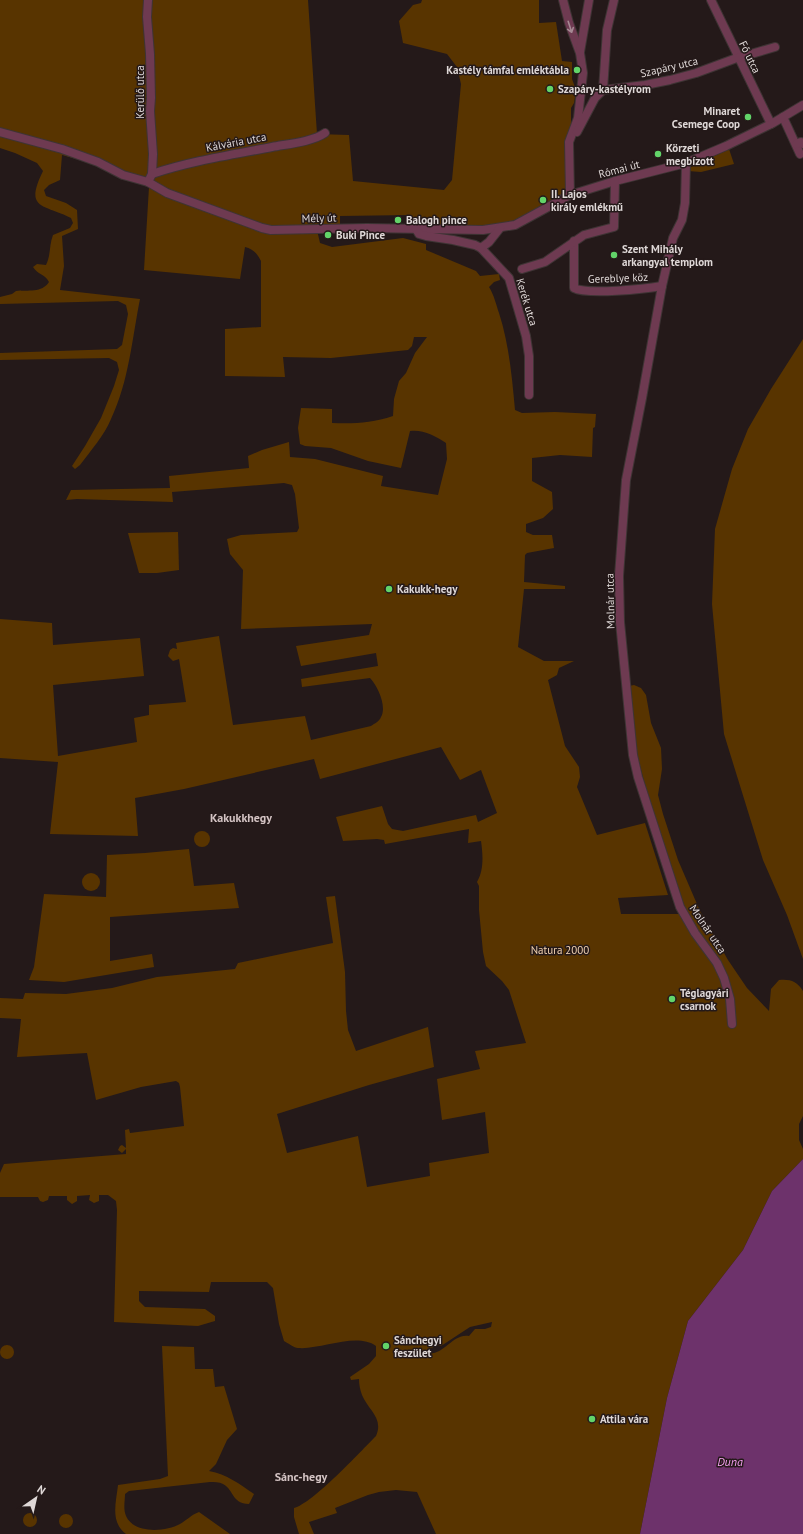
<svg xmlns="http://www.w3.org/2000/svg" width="803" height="1534" font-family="'PT Sans',sans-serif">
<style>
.green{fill:#583400;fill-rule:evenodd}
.water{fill:#6d326b}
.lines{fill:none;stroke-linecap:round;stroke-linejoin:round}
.minor-casing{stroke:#3e3434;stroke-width:10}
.minor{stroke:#6e3a51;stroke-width:8}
.oneway{stroke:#a68994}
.poi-dot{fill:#62d469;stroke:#241919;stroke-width:1.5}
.labels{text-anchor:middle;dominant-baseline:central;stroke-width:3;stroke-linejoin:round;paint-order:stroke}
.street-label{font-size:11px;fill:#dfd8d7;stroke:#241919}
.poi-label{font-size:11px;font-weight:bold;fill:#dfd8d7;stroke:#241919;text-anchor:start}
.park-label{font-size:11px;fill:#f4d4b2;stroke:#241919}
.neighbourhood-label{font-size:12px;font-weight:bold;fill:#d4c4c4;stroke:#241919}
.water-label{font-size:12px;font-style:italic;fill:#f49ef0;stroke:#241919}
</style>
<rect width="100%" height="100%" fill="#241919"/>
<g class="green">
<path d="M0,0H308L317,134L349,135L353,181L444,190L452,180L461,84L457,67L447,54L403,43L399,21L413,5L421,3L422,0H539V23L556,22L562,61L572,62V79L576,90L574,103L571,108V123L576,125L571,136L570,195L515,225L416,229L411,215L340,216V228L317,230L320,243L332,247L403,238L426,244V250L476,271L480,276L499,274L500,280L494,282L489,287C494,295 496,304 499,313C509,344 512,377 515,410L522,413L555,412L596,414L595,427L593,428L592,457L560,455L532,458V481L552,492L553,509L543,518L526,524V532L533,535H552L554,548L527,553L525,555L524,582L565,586V589H524L518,647L544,661H574L559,668L557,675L548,680L565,746L579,767L580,777L577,787L597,835L645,823L668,895L618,898L621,914H687L646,788L637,755L629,686L634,685L641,688L646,695L651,723L661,748L662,769L658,795L663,814L678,860L700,911L728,960L747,988L769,1011L771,989L779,980C790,979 797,981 803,991V1116L799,1124V1140L803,1149V1159L772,1191L743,1250L688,1321L667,1398L640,1534H436L417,1492L396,1490L379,1492L368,1495L335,1508L337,1513L309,1522L314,1534H299L294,1517V1508C312,1504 361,1451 376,1436C384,1418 368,1410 362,1395C360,1390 359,1384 359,1379L351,1380L350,1377L369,1364L376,1356V1346C356,1332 321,1350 298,1348C294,1348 288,1343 284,1341L279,1324L273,1288L267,1282H211L209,1292L139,1291V1301L145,1307L205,1309L215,1316V1321L198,1326L114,1322L117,1210L116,1201L108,1195H99V1201L94,1203L89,1200L90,1195L77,1196V1201L72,1204L67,1200V1196H49L48,1200L43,1202L40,1201L38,1197H0V1173L4,1164L126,1154V1149L122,1153L118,1150L120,1146L122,1145L126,1148L125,1130L129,1129L130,1133L184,1126L180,1087L179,1083L176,1081L141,1087L96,1100L87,1053L17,1057L21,1019L0,1018V998L23,999L25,993L66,994L112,988L157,977L235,969L238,963L333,943L326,897L335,896L345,972L346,1011L348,1030L356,1051L428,1027L434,1067L369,1085L277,1114L287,1153L358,1136L367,1187L430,1176L429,1163L489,1153L485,1112L442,1120L437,1079L480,1069L475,1051L526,1043L509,990L502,981L486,966L483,952L479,910V886L477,882C484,870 483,855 481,841L468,843L469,829L385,844L384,840L377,839L343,841L336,817L382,806L388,824L392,829L403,831L476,815L478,822L497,813L481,770L460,780L441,747L320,779L314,759L184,789L135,798L138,836L50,834L58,762L0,758V619L52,623L53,645L140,638L144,676L53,685L58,756L137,742L134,718L149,715V705L186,702L179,659L173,661L168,656L170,650L173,648L177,649L176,643L219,636L233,725L305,716L311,740L371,726C375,723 379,722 381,717C387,707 378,686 370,678L302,687L301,679L378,666L376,653L301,666L296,646L369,635L372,624L241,629L243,570L230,554L227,539L241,535L297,532L299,528L295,494L292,485L284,483L172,492L173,502L77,499L66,500L71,490L170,488L169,476L249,468L248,456L262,450L289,442L290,457L315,459L383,476L381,486L438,495L447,459L446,443C436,436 422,429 410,431L401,468L368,461L331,448L305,446L300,444L298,428L301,408L332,409V423C353,424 372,423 393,416L394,399L399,381L406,373L415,353L427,337H414L412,346L408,350L331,358L283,357L285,377L225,376V329L261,327V261C257,253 253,249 245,247L240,279L144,270L149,187L123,178L91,163L62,155L60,180L49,185L44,190L46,196L66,203L77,210L78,229L62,236L64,266L60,290L140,299C132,339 129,381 111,419C104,436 91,450 80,465L75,469L72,466L85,446L101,418L114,386L119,370L117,362L109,358L0,360V353L117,349L122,345L128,314L126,305L118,301L0,304V297L12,294L16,291C28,290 42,293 49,282C44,273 38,275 33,267L37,264L46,265C51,255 49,245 53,235L70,228L73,223L71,218C43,204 24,210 43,171L37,163L15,153L0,148ZM492,1322L491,1327L485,1329H475L469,1336C452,1333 444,1357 426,1353L427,1350L438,1345L441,1346L470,1327Z"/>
<path d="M729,149L734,164L701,172L688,171L689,168Z"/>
<path d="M803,339V959L787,915L763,860L724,734L712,604L715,529L732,469L748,429L771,389Z"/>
<path d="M178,532L179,570L157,573H139L128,533Z"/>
<circle cx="202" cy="839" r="8"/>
<path d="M189,849L194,886L234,883L239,908L110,917V961L152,954L154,967L64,982L29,980L34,967L44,894L106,897L107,855L145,853Z"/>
<circle cx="91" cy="882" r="9"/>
<circle cx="7" cy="1352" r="7"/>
<path d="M162,1346L194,1347L195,1369H213L215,1387L224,1386L237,1429L227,1440L216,1464L209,1471C227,1474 239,1484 254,1494L249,1504C231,1503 235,1491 223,1484C219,1482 214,1482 210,1482L129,1491L125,1494C125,1501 123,1509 126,1516C134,1534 165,1532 180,1524C187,1520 191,1515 199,1512L230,1534H126C110,1522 116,1503 118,1485L160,1479L168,1476Z"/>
<circle cx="30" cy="1520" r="7"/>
<circle cx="66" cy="1521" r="7"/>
</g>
<path class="water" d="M803,1159V1534H640L667,1398L688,1321L743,1250L772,1191Z"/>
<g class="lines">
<g class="minor-casing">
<g id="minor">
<path d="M148,0L147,17L150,54L151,98L150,111L153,154L152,174L148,182"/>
<path d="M563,0L569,23L580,53L583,73L578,118L569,142L570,195"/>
<path d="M711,0L771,124"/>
<path d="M580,52L589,0"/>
<path d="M603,90L645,85L670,80L696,73L734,59L775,47"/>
<path d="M783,117L800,154"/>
<path d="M0,132L62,149L98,162L123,175L148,182L167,193L262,228L271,230L367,228L483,230L515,225L570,195L615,181L686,163L726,146L773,123L803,105"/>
<path d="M577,132L595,98L603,90L607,30L614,0"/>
<path d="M796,144L801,142L803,144"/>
<path d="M686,163L685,203L682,220L673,238L662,286L642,398L626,480L619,576L620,622L633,755L638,777L680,907L695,933L717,963L724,978L730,999L732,1024"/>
<path d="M152,174C191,161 231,155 272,147C287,144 312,142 325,133"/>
<path d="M416,229L419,234L426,236L453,240L475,245L481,248L509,278L526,336L529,356V395"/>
<path d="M574,241V288C587,295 645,289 662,286"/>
<path d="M481,248L489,242L500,228"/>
<path d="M522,269L545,262L584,235L614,227L615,181"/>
</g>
</g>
<use href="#minor" class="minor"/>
</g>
<defs><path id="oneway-shaft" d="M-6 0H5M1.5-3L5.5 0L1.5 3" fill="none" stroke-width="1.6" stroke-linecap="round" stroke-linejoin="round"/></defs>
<use class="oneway" href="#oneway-shaft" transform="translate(570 27) rotate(72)"/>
<g class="poi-dot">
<circle cx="577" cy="70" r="4"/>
<circle cx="550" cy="89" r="4"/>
<circle cx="748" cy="117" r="4"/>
<circle cx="658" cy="154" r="4"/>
<circle cx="543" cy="200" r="4"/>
<circle cx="398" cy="220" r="4"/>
<circle cx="328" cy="235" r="4"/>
<circle cx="614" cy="255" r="4"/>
<circle cx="389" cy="589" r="4"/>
<circle cx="672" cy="999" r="4"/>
<circle cx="386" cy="1346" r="4"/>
<circle cx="592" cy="1419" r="4"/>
</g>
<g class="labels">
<g class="street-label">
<text transform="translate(750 57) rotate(64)">Fő utca</text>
<text transform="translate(669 67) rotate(-13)">Szapáry utca</text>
<text transform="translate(140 92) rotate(-90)">Kerülő utca</text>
<text transform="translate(236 142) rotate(-11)">Kálvária utca</text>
<text transform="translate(619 169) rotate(-15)">Római út</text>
<text transform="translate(319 218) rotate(-2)">Mély út</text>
<text transform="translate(618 278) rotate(-2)">Gereblye köz</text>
<text transform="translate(527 302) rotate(73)">Kerék utca</text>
<text transform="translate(610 601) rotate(-91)">Molnár utca</text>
<text transform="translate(708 929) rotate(56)">Molnár utca</text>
</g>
<g class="poi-label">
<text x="569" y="70" text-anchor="end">Kastély támfal emléktábla</text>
<text x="558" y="89">Szapáry-kastélyrom</text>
<text x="740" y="111" text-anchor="end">Minaret<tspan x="740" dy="13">Csemege Coop</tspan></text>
<text x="666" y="148">Körzeti<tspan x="666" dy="13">megbízott</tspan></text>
<text x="551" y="194">II. Lajos<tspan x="551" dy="13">király emlékmű</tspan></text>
<text x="406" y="220">Balogh pince</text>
<text x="336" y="235">Buki Pince</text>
<text x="622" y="249">Szent Mihály<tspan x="622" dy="13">arkangyal templom</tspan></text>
<text x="397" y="589">Kakukk-hegy</text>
<text x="680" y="993">Téglagyári<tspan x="680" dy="13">csarnok</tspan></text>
<text x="394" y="1340">Sánchegyi<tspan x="394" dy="13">feszület</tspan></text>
<text x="600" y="1419">Attila vára</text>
</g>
<g class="park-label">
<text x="560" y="950">Natura 2000</text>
</g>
<g class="neighbourhood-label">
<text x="241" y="817">Kakukkhegy</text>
<text x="301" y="1476">Sánc-hegy</text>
</g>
<g class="water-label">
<text x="730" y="1461">Duna</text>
</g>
</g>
<g transform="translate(36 1498) rotate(34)" stroke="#241919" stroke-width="3" paint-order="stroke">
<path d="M0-3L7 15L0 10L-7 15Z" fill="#dfd8d7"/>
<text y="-6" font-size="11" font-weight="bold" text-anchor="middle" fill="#dfd8d7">N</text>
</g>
</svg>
